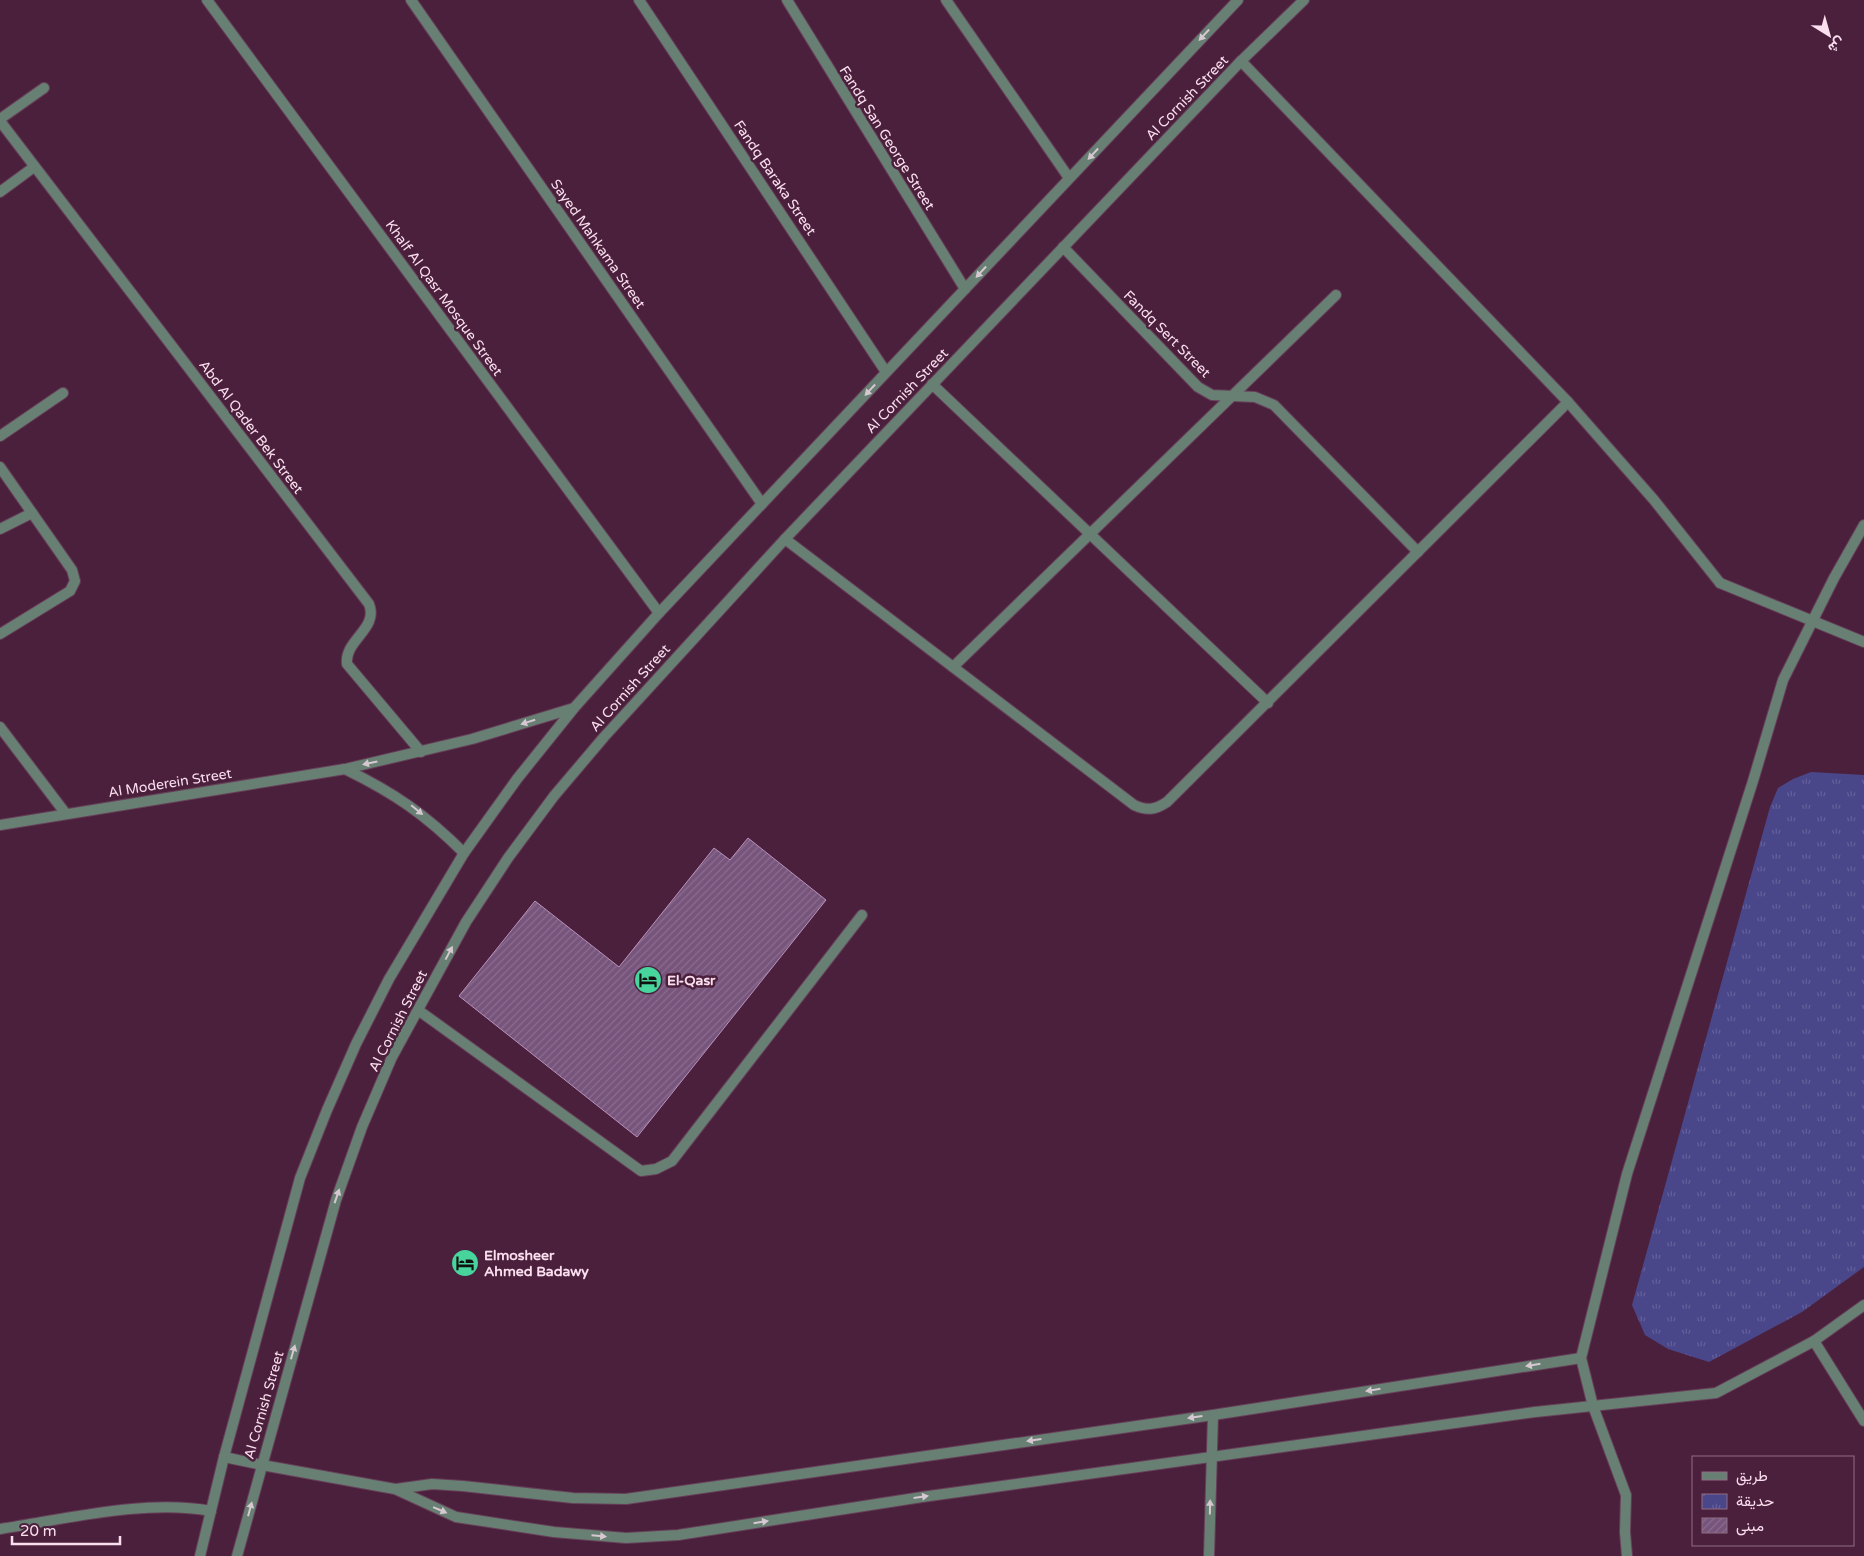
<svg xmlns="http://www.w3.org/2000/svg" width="1864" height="1556" font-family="'Varela Round',Vazirmatn,sans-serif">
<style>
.park{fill:url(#park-tufts)}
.building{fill:url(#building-hatch);stroke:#b993bd}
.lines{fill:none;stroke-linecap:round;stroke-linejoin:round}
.service-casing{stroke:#673f59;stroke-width:12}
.minor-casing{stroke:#673f59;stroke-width:12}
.tertiary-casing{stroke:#673f59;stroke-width:12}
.service{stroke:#678073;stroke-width:10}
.minor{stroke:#678073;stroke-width:10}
.tertiary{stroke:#678073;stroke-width:10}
.oneway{fill:#d6c7d0}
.labels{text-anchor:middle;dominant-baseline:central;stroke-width:5;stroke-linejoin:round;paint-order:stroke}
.street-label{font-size:14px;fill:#fbdfef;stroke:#4b203c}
.poi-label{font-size:14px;font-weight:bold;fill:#fbdfef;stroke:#4b203c;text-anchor:start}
</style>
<defs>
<pattern id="park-tufts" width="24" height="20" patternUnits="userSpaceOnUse" patternTransform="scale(1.25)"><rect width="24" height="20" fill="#4a468a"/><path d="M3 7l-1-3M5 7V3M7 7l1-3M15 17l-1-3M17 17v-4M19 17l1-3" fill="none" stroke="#65609b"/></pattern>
<pattern id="building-hatch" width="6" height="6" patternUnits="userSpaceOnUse" patternTransform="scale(1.25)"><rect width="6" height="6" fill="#77547b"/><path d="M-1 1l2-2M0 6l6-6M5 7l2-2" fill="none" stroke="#8b6c8e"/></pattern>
</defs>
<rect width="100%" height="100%" fill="#4b203c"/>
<path class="park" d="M1811,772L1864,775V1267L1802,1312L1709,1362L1668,1349L1645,1335L1632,1305L1770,807L1778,788L1793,779Z"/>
<path class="building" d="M748,838L826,900L637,1137L459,996L535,901L619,967L714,848L730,860Z"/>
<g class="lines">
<g class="service-casing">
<g id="service">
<path d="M1720,583L1864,642"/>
<path d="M1814,1341L1864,1421"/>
<path d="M262,1465L395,1489L456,1517L554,1532L626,1538L678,1535L922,1497L1535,1412L1716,1393L1814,1341L1864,1305"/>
<path d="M396,1489L432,1484L463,1486L573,1498L626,1499L1213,1415L1581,1358"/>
<path d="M1209,1556L1213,1415"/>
<path d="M1627,1556L1625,1532L1626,1495L1593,1406L1581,1358L1627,1174L1753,781L1783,680L1834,578L1864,525"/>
</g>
</g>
<g class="minor-casing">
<g id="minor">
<path d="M207,0L659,613"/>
<path d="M411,0L762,504"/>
<path d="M639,0L886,372"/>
<path d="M787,0L965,289"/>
<path d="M946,0L1069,178"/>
<path d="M1241,61L1568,402L1654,500L1720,583"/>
<path d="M0,119L44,88"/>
<path d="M0,121L369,604C379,629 344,640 347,664L421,752"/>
<path d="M0,192L34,167"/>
<path d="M1063,247L1198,387L1212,395L1255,397L1274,405L1418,552"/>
<path d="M932,384L1268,703"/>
<path d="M0,436L63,393"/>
<path d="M0,467L72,570L75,581L70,591L0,634"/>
<path d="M0,529L32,513"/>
<path d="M785,539L1134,805C1147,811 1155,810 1167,802L1568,402"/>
<path d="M953,667L1336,295"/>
<path d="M0,727L66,814"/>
<path d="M345,769C394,793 425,814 464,853"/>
<path d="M0,825L345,769L472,739L574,708"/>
<path d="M418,1010L641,1171L656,1169L672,1161L862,915"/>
<path d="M0,1529C67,1519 145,1499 211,1511"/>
</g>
</g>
<g class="tertiary-casing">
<g id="tertiary">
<path d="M224,1457L262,1465"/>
<path d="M200,1556L224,1457L300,1178L327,1110L356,1044L389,979L464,853L517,779L574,708L659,613L1238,0"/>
<path d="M237,1556L336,1200L362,1127L392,1057L466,922L508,858L554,796L604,737L785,539L1241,61L1304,0"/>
</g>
</g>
<use href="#service" class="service"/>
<use href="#minor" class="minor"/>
<use href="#tertiary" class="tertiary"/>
</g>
<defs><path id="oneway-solid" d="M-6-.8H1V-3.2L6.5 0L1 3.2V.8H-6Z" transform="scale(1.25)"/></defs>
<g class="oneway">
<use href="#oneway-solid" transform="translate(1204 35) rotate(133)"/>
<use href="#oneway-solid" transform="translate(1093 154) rotate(133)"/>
<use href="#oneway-solid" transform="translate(981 272) rotate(133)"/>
<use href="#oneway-solid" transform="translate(870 390) rotate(133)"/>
<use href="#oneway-solid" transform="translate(528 722) rotate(163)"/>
<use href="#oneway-solid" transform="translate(370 763) rotate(168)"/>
<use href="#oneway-solid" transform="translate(417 810) rotate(39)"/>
<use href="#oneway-solid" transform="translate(449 953) rotate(-62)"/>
<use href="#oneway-solid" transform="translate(337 1196) rotate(-71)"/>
<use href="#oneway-solid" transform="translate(293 1352) rotate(-74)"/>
<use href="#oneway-solid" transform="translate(1533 1365) rotate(171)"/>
<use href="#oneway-solid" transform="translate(1373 1390) rotate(171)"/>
<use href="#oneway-solid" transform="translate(1195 1417) rotate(172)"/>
<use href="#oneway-solid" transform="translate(1034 1440) rotate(172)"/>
<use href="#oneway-solid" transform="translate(921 1497) rotate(-8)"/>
<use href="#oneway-solid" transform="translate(1210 1507) rotate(-89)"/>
<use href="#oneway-solid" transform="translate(250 1509) rotate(-75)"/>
<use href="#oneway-solid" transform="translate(440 1510) rotate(23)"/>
<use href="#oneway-solid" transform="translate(761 1522) rotate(-9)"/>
<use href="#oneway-solid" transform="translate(599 1536) rotate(5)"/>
</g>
<defs>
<g id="hotel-disc" transform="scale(1.4375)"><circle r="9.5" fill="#48d49d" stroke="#4b203c"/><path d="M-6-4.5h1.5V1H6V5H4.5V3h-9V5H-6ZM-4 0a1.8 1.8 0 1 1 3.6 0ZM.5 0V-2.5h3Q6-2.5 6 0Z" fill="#111"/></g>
</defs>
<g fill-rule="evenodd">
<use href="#hotel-disc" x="648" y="980"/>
<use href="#hotel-disc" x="465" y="1263"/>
</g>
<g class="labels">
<g class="street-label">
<text transform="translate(1187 98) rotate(-46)">Al Cornish Street</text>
<text transform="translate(887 138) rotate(58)">Fandq San George Street</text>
<text transform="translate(775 178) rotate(56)">Fandq Baraka Street</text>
<text transform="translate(598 244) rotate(55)">Sayed Mahkama Street</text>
<text transform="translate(444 298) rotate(54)">Khalf Al Qasr Mosque Street</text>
<text transform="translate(1167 334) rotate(45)">Fandq Sert Street</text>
<text transform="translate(907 391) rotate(-46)">Al Cornish Street</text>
<text transform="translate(251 427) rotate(53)">Abd Al Qader Bek Street</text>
<text transform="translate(630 688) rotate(-48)">Al Cornish Street</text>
<text transform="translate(170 783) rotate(-9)">Al Moderein Street</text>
<text transform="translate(398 1021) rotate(-63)">Al Cornish Street</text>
<text transform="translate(264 1405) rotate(-74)">Al Cornish Street</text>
</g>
<g class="poi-label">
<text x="667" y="980">El-Qasr</text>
<text x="484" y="1255">Elmosheer<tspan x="484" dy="16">Ahmed Badawy</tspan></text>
</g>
</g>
<rect x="1692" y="1456" width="162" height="90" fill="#4b203c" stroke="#916c84"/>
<rect x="1702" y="1472" width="25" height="8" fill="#678073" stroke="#916c84"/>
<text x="1736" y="1481" font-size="15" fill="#fbdfef">طريق</text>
<rect x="1702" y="1494" width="25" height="15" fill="url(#park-tufts)" stroke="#916c84"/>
<text x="1736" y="1506" font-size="15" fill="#fbdfef">حديقة</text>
<rect x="1702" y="1518" width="25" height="15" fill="url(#building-hatch)" stroke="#916c84"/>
<text x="1736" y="1531" font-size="15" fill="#fbdfef">مبنى</text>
<g transform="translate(1829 35) rotate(143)" stroke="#4b203c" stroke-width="4" paint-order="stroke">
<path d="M0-4L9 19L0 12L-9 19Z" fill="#fbdfef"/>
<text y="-8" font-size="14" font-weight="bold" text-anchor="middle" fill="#fbdfef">ش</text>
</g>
<path d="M12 1536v8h108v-8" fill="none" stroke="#fbdfef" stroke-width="2.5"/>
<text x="20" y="1536" font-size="15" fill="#fbdfef" stroke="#4b203c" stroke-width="4" paint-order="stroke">20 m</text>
</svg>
